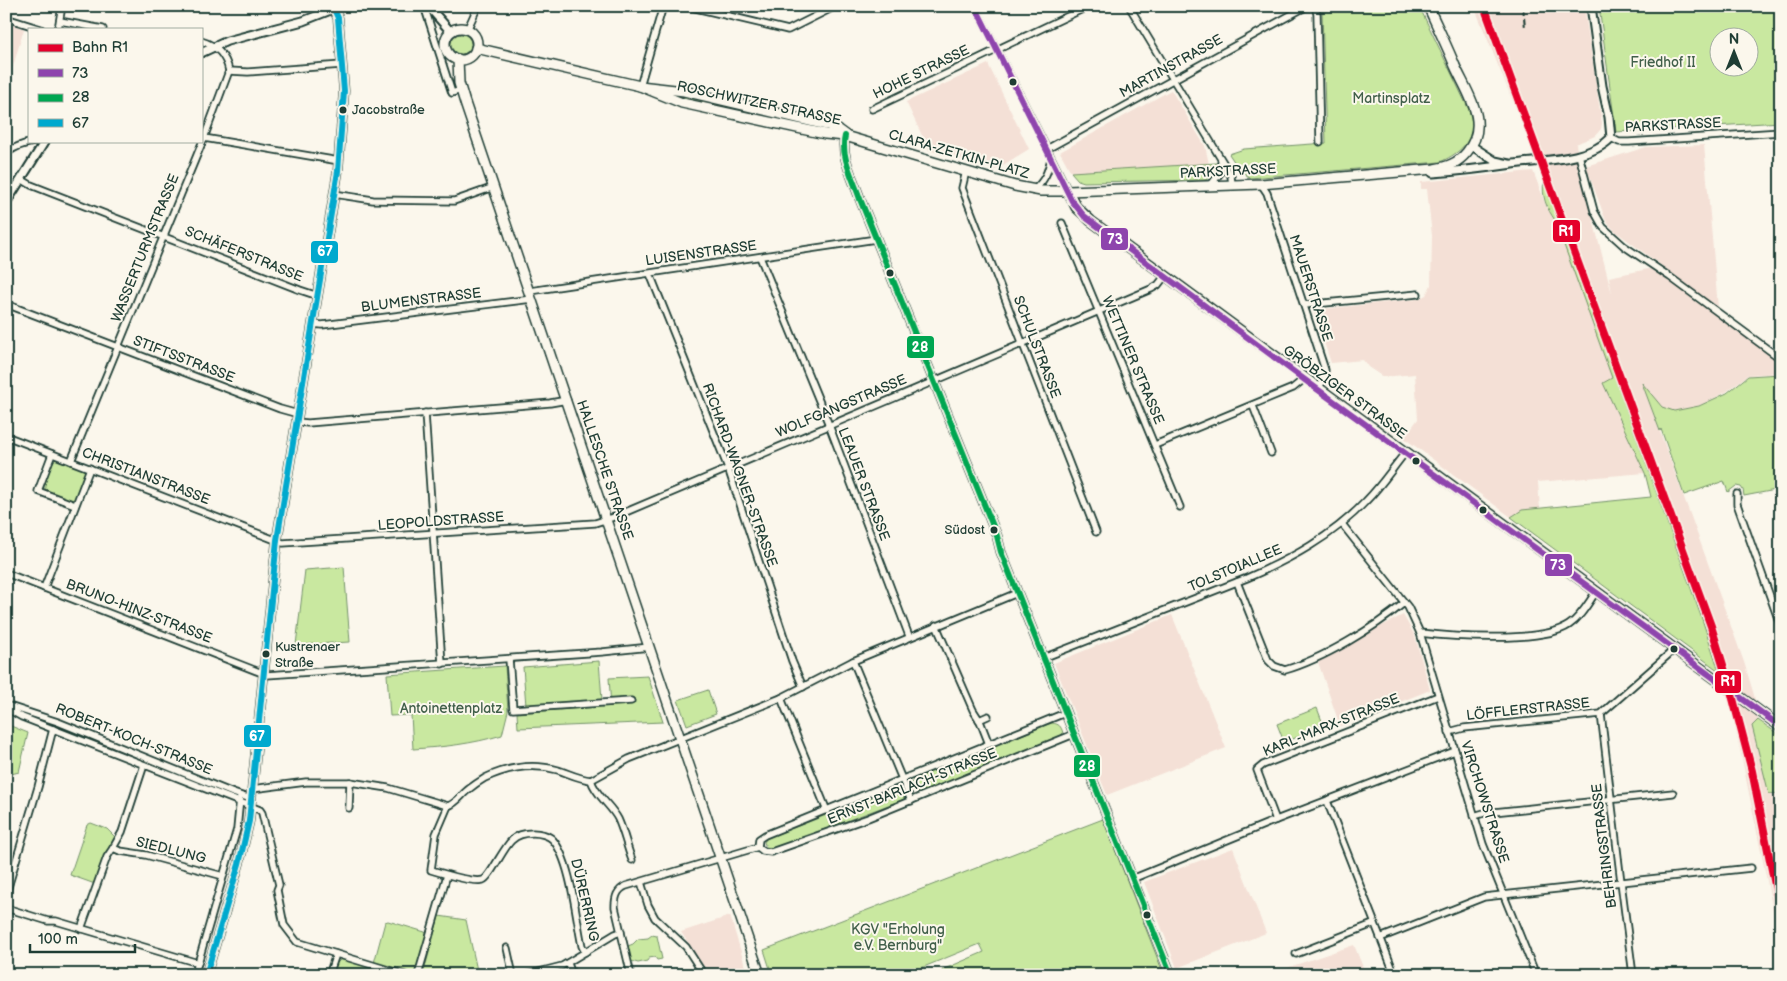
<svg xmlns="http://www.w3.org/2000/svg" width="1787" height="981" font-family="'Balsamiq Sans',sans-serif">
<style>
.built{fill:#f4e0d6}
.green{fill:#c9e8a0;stroke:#74926a;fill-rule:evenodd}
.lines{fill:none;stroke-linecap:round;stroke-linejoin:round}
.minor-casing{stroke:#1f3d34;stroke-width:9}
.tertiary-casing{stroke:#1f3d34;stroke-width:11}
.secondary-casing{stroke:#1f3d34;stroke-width:12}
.minor{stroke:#fbf7ec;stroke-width:5.5}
.tertiary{stroke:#fbf7ec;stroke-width:7}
.secondary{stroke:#fbf7ec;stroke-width:9}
.rail{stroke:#1f3d34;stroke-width:2;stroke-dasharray:8 4;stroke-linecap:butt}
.bus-1-casing{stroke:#fbf7ec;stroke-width:10}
.bus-2-casing{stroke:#fbf7ec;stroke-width:10}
.bus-3-casing{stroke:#fbf7ec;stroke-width:10}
.bus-1{stroke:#8e44ad;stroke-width:6}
.bus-2{stroke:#00a651;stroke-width:6}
.bus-3{stroke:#00a9ce;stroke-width:6}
.rail-1-casing{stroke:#fbf7ec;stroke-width:11}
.rail-1{stroke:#e4002b;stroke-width:8}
.bus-dot{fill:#1f3d34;stroke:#fbf7ec;stroke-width:2}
.labels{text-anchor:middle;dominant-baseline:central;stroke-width:4;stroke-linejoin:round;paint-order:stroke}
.bus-label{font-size:13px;fill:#1f3d34;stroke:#fbf7ec;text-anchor:start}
.park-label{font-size:14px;fill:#415f4a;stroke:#fbf7ec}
.street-label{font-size:14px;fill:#1f3d34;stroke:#fbf7ec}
.line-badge{stroke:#fbf7ec;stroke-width:2}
.badge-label{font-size:14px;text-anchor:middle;font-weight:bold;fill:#fff}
</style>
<rect width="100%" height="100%" fill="#fbf7ec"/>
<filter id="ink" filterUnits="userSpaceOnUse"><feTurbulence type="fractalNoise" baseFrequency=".02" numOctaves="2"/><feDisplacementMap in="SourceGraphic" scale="10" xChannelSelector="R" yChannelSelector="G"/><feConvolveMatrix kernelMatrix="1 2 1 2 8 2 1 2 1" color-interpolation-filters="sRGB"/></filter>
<g filter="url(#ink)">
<g class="built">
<path d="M1474,6H1584L1602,123L1601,129L1595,136L1576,144L1581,172L1612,294L1609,277L1653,268L1781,364V373L1748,375L1726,392L1699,406L1674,411L1662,407L1643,385L1744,662L1754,695L1758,720L1752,727L1769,794L1781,793V844H1779L1781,854V949L1741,754L1731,711L1702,619L1533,151Z"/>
<path d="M6,22L24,29L6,90Z"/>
<path d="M988,64L1029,149L995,170L929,150L906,102Z"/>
<path d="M1171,90L1205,146L1209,164L1071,172L1060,152Z"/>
<path d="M1704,145L1718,308L1615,231L1606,221L1586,166L1646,147Z"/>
<path d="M1533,171L1547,208L1555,220L1612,378L1603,383L1645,473L1538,482L1540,509L1522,510L1511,517L1404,438L1418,419L1415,374L1383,377L1368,367L1363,360L1331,363L1313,310L1418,299L1426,295L1431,285L1432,236L1427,189H1421V182Z"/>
<path d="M1172,615L1226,748L1107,795L1054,663Z"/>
<path d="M1403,615L1415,636L1430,690L1340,726L1317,659Z"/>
<path d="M1233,848L1266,933L1177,968L1144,882Z"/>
<path d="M730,916L748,975H709L681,932Z"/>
<path d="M1354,945L1366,975H1266Z"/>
</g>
<g class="green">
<path d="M1324,6H1419L1469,110C1470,115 1472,121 1472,126C1471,144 1456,155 1440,162L1250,178L1239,169L1229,154L1244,149L1326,143L1322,11Z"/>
<path d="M1599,6H1781V122L1616,132ZM1720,38H1750V68H1720Z"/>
<circle cx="461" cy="44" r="10"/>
<path d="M660,91L683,93L828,127L831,131L686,101Z"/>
<path d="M1217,163V172L1210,178L1205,180L1084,182L1078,180L1071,172Z"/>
<path d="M1544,181L1702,619L1719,671L1511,517L1522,510L1651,497L1645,473L1603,383L1612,378L1555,220C1547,209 1541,196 1544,181Z"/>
<path d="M1781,374V489L1744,496L1743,490L1741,487L1736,486L1728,492L1724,481L1684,495L1661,429L1660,431L1642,383L1662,407L1674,411L1699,406L1727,393L1748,376Z"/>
<path d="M56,459L85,470V473L74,500L71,501L45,489C44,480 49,465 56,459Z"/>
<path d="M344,567L350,642L296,645L305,570Z"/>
<path d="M599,661L602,700L526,706L523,667Z"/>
<path d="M505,666L508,711L502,735C472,744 444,747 413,749L411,715L390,716L387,674Z"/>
<path d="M648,676L663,722L518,728L517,713L611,706L609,678Z"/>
<path d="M708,690L716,714L687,725L678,700Z"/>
<path d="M1317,708L1322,721L1318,730L1284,742L1277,724Z"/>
<path d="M1758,720L1781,736V793L1769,794L1752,726Z"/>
<path d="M1052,723C1059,724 1061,726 1063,733L1060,736L923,792L919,793L913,788L911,784L913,780L917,778L1046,725Z"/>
<path d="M6,724L28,733L19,772L7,775Z"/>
<path d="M896,788L902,790L905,793L904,799L778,847L772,849L766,848L764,842L767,838Z"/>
<path d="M1103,819L1164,975H944L942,970L984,952L980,944L904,975H772L764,950Z"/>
<path d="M91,823L107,829L116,838L107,851L95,884L70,875L87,825Z"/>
<path d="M439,916L466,920L478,975H423Z"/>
<path d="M388,921L425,932L426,935L417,970L412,974L374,963L385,922Z"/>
<path d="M652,935L657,936L662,959L657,960L655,957L649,958L647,961L638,963L631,961L628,946L633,944L638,939L648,938Z"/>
<path d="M341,959H344L399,975H332L335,965Z"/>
</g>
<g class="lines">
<g class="minor-casing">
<g id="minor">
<path d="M426,6V12L452,93L461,90"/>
<path d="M687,6L788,30L836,6"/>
<path d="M975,6L1068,191"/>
<path d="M1129,6L1227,169L1231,176L1232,185"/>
<path d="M1315,6L1317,14L1320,142"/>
<path d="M6,18L41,29"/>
<path d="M60,21L103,29"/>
<path d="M58,29L62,6"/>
<path d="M467,30L478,6"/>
<path d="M229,71L248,72L342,65"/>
<path d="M640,86L663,6"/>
<path d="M872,109L1089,6"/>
<path d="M204,138L339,161"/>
<path d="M1611,138L1619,142H1629L1781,132"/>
<path d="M1047,149L1307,6"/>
<path d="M6,154C17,144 31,142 45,141"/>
<path d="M1579,155L1594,211L1603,227L1624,246L1670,277L1781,359"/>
<path d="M966,171L962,188L1096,532"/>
<path d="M21,179L31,185L300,290L318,296"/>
<path d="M1261,184L1267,193L1325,370L1324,380L1317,389"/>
<path d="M1210,186L1221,172V162"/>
<path d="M1034,190C1045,180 1048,172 1051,158"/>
<path d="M334,194L373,200L454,201L494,187"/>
<path d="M1062,223L1180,507"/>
<path d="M760,257L829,425L909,636"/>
<path d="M650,274L728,468L792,661L803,687"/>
<path d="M530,291L876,239"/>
<path d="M6,304L280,409L298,414"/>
<path d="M1304,305L1418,294"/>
<path d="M313,324L322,325L532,299"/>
<path d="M1253,406L1271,453"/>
<path d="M425,413L442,664"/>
<path d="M297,422L308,423L550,403L567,400"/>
<path d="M6,436L283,543L595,523L614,517L1151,289L1158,285L1165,276"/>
<path d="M1155,445L1293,388L1304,379"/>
<path d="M52,454L38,491L75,505"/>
<path d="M71,461L204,138L229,71C226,56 216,45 201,41"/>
<path d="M1737,494V504L1781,627"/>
<path d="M1342,524L1408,607L1420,633C1453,637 1543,643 1569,625C1581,617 1588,603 1596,592"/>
<path d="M6,573L267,675L602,652L650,647"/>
<path d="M1237,582L1268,660L1274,666L1285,670C1323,659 1374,628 1404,603"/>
<path d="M44,588L90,468"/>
<path d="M936,625L973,710L980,721L989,744"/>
<path d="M1420,633L1483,844L1536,975"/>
<path d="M1043,658L1247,578C1291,559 1333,536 1366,501C1381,486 1392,469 1405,453"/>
<path d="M509,659L513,709L631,701"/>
<path d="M853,661L911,801"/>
<path d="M781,698L827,811"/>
<path d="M6,705L58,722L233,793L251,799"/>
<path d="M6,708L22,717L260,810L262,813L279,885L277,890L284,925L297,942L405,975"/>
<path d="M1601,714L1621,882L1633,975"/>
<path d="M979,720L988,716"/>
<path d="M1449,732L1464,728L1601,714L1668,655L1674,649"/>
<path d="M144,765L122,832L113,848L120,851L146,855L223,876"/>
<path d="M591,780L629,759L781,698L853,661L1017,593"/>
<path d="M591,780C596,796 611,805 618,819C624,832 627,847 632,860"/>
<path d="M252,789L306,782H350L388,788L448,806"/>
<path d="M1327,801L1395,975"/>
<path d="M349,808L350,782"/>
<path d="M1474,816L1484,813L1673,793"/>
<path d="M1276,820L1257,770L1263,765L1438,696"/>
<path d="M758,847L763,851L771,852L868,818L1074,734"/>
<path d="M758,847L759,839L765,835L1065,713"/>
<path d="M1132,879L1276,820L1455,751"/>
<path d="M641,882L648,905L655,918L686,947L704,975"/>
<path d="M6,894L38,787L53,729"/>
<path d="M6,908L48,921H56L198,963L194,975"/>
<path d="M81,929L107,857L113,848"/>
<path d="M1380,938L1484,897L1751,868"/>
<path d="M507,948L513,975"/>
<path d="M585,952L582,946C576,918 571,861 553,840C549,835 539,833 533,833C525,833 517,835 512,840C503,848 490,878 483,880C475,883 441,873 431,870L436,834L448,806C457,803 462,794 469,789C474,785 480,781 485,778C508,767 533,763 558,770C570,774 579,779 591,780"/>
<path d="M1296,954L1373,924"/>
<path d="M198,963L237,829L240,798"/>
<path d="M568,963L572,975"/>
<path d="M329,975L336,954"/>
<path d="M418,975L447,875"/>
<path d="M527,975L562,966L615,934L621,932"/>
<path d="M631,975L615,907C615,897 617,890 626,886L758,847"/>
</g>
</g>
<g class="tertiary-casing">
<g id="tertiary">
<path d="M428,6L451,32"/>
<path d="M201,53L227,41L303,21L341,6"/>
<path d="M845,136C840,156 854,180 860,199L997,536L1001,552L1171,975"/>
<path d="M1472,146L1495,161L1509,164"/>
<path d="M1433,173C1460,171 1486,168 1513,164C1542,160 1589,161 1611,138L1609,117L1602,86L1591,6"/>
<path d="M6,203L45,141"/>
<path d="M206,975L239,864L249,821L277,540L338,171L344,91L338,18L334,9"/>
</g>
</g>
<g class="secondary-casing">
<g id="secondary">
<circle cx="461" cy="44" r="16"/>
<path d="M476,48L640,86L684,91L827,125L834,127L845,135"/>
<path d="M458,59L459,83L465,103L760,975"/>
<path d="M640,86L682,103L825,134L845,136L1015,186L1041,191H1068L1261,184L1434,169C1448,167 1458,163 1467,152C1491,123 1467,93 1455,66C1447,46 1437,26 1428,6"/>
<path d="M1068,191L1076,207L1091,221L1781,727"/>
</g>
</g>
<use href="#minor" class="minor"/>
<use href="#tertiary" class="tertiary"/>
<use href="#secondary" class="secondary"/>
<path class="rail" d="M1523,6L1525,28"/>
<g class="bus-1-casing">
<path id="bus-1" d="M975,6L1072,201L1084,216L1317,389L1781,727"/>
</g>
<g class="bus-2-casing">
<path id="bus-2" d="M845,136C840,156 854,180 860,199L997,536L1001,552L1171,975"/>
</g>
<g class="bus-3-casing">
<path id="bus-3" d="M206,975L239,864L249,821L277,540L338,171L344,91L338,18L334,9"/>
</g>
<use href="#bus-1" class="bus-1"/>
<use href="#bus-2" class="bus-2"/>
<use href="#bus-3" class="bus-3"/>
<g class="rail-1-casing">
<path id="rail-1" d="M1484,6L1711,626L1731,691L1752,771L1781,915"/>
</g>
<use href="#rail-1" class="rail-1"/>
</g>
</g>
<g class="bus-dot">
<circle cx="1013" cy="82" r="4.5"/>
<circle cx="343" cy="110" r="4.5"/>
<circle cx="890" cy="273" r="4.5"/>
<circle cx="1416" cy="461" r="4.5"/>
<circle cx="1483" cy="510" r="4.5"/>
<circle cx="994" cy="530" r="4.5"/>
<circle cx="1674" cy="649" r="4.5"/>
<circle cx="266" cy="654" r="4.5"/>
<circle cx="1147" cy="915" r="4.5"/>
</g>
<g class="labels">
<g class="bus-label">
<text x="352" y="110">Jacobstraße</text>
<text x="985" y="530" text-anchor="end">Südost</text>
<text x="275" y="647">Kustrenaer<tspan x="275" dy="16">Straße</tspan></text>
</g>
<g class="park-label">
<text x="1663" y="62">Friedhof II</text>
<text x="1391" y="98">Martinsplatz</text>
<text x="451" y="708">Antoinettenplatz</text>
<text x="898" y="929">KGV "Erholung<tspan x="898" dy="16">e.V. Bernburg"</tspan></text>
</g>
<g class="street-label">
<text transform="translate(1171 66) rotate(-29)">MARTINSTRASSE</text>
<text transform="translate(921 72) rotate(-26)">HOHE STRASSE</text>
<text transform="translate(759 103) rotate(12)">ROSCHWITZER STRASSE</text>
<text transform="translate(1673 125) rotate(-3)">PARKSTRASSE</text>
<text transform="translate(959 154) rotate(16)">CLARA-ZETKIN-PLATZ</text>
<text transform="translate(1228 171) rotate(-3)">PARKSTRASSE</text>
<text transform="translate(145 248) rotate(-68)">WASSERTURMSTRASSE</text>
<text transform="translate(701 253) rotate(-8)">LUISENSTRASSE</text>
<text transform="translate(244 254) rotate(22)">SCHÄFERSTRASSE</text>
<text transform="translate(1311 288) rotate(72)">MAUERSTRASSE</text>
<text transform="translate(421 300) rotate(-7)">BLUMENSTRASSE</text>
<text transform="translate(1037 347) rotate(69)">SCHULSTRASSE</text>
<text transform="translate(184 359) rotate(21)">STIFTSSTRASSE</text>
<text transform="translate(1133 360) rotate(67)">WETTINER STRASSE</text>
<text transform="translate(1345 392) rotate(36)">GRÖBZIGER STRASSE</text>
<text transform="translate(841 406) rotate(-23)">WOLFGANGSTRASSE</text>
<text transform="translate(605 470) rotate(71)">HALLESCHE STRASSE</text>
<text transform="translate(740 475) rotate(70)">RICHARD-WAGNER-STRASSE</text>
<text transform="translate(146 476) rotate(21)">CHRISTIANSTRASSE</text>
<text transform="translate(864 484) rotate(69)">LEAUER STRASSE</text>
<text transform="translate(441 521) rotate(-4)">LEOPOLDSTRASSE</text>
<text transform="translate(1235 568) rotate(-23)">TOLSTOIALLEE</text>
<text transform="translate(139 611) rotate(21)">BRUNO-HINZ-STRASSE</text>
<text transform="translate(1528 709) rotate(-6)">LÖFFLERSTRASSE</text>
<text transform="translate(1331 725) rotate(-22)">KARL-MARX-STRASSE</text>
<text transform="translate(134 739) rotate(22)">ROBERT-KOCH-STRASSE</text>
<text transform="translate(912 786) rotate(-22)">ERNST-BARLACH-STRASSE</text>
<text transform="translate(1485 802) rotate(72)">VIRCHOWSTRASSE</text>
<text transform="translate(1604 846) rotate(-97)">BEHRINGSTRASSE</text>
<text transform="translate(171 850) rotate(14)">SIEDLUNG</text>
<text transform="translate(585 900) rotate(77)">DÜRERRING</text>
</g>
</g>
<g class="line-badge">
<rect x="1552" y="219" width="29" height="24" rx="5" fill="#e4002b"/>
<rect x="1100" y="227" width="29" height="24" rx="5" fill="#8e44ad"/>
<rect x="310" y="240" width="29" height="24" rx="5" fill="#00a9ce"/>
<rect x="906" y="335" width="29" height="24" rx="5" fill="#00a651"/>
<rect x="1544" y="553" width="29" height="24" rx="5" fill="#8e44ad"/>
<rect x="1714" y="670" width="28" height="24" rx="5" fill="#e4002b"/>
<rect x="243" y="724" width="29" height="24" rx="5" fill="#00a9ce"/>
<rect x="1073" y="754" width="28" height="24" rx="5" fill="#00a651"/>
</g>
<g class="badge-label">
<text x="1566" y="236">R1</text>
<text x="1115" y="244">73</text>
<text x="325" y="256">67</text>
<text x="920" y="352">28</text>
<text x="1558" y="570">73</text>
<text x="1728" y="686">R1</text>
<text x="257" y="741">67</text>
<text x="1087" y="771">28</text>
</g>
<rect width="1787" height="981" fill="none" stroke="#fbf7ec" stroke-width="25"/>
<rect x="12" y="12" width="1762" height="956" fill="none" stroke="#1f3d34" stroke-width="2" filter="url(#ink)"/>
<rect x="28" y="28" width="175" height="115" fill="#fbf7ec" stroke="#a3ada2"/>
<rect x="38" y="44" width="25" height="8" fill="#e4002b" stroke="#a3ada2"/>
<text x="72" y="52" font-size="15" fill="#1f3d34">Bahn R1</text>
<rect x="38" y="69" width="25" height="8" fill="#8e44ad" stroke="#a3ada2"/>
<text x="72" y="78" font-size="15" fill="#1f3d34">73</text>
<rect x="38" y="94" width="25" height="8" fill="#00a651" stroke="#a3ada2"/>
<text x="72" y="102" font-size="15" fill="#1f3d34">28</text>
<rect x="38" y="119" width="25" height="8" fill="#00a9ce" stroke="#a3ada2"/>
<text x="72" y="128" font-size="15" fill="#1f3d34">67</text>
<g transform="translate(1734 52)"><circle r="24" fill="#fbf7ec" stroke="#a3ada2"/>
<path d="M0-4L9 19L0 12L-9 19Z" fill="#1f3d34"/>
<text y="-8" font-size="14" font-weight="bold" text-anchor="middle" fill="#1f3d34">N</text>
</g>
<path d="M30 944v8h105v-8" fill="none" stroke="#1f3d34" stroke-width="2.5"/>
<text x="38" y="944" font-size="15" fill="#1f3d34" stroke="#fbf7ec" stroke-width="4" paint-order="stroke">100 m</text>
</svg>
